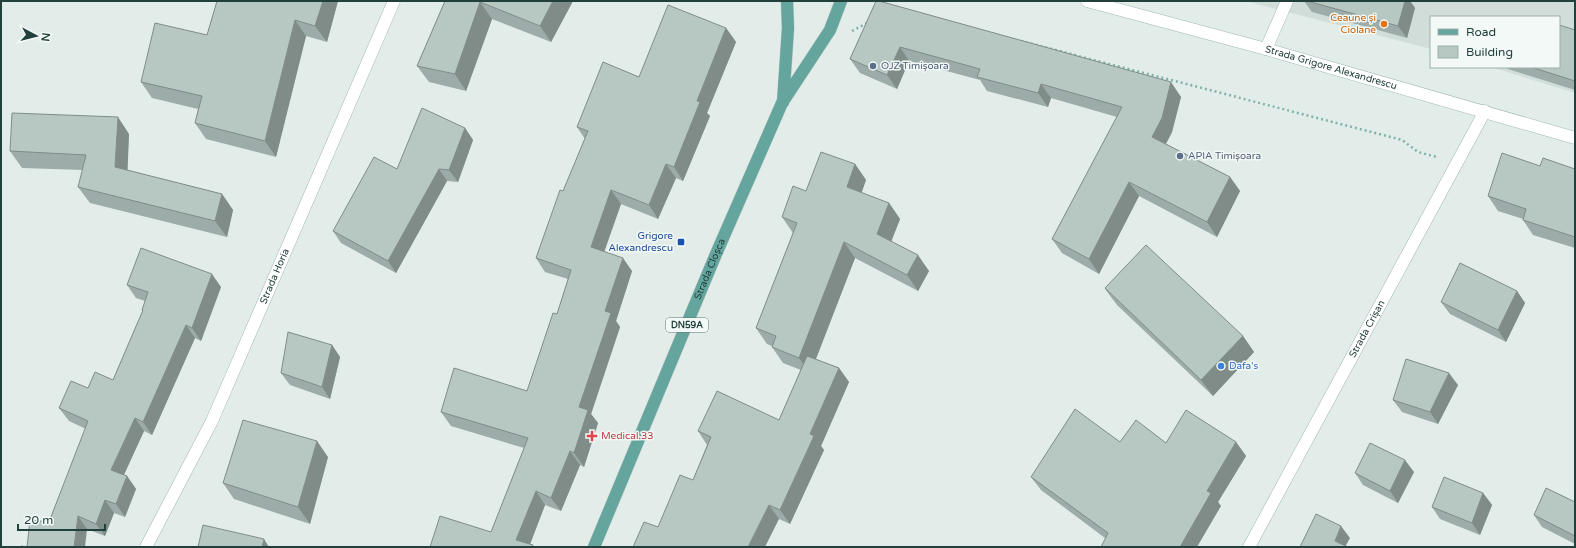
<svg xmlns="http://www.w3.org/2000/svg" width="1576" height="548" font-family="'Varela Round',sans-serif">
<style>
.built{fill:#d0ddd9}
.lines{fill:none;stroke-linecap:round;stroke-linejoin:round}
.lane-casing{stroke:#a4b5b1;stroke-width:13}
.street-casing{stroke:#a4b5b1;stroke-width:13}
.secondary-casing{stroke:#9fb9b4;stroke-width:13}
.primary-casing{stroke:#c1c9c8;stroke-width:13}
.path{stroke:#80b2aa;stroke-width:2.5;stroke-dasharray:2 3;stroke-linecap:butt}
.lane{stroke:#fff;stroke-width:12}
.street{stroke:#fff;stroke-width:12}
.secondary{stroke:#fff;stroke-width:12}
.primary{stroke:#64a59e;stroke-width:12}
.wall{fill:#9daca8}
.shaded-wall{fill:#808c88}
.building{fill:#b7c8c3;stroke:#808c88}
.food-dot{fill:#e8710a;stroke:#f2f9f7;stroke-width:1.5}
.service-dot{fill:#5c6f8a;stroke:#f2f9f7;stroke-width:1.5}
.transit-dot{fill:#1a4fb4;stroke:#f2f9f7;stroke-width:1.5}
.shop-dot{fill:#3f7fe0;stroke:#f2f9f7;stroke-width:1.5}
.health-dot{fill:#e0444e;stroke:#f2f9f7;stroke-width:1.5}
.labels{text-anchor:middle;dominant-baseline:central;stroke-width:3;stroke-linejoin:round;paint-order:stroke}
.shield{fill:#f2f9f7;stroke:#607773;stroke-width:1}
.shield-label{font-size:9px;font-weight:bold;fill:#213f3b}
.food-label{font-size:10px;fill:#c56008;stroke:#f2f9f7;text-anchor:end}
.service-label{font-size:10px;fill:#4e5e75;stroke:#f2f9f7;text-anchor:start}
.street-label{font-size:10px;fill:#213f3b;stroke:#f2f9f7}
.transit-label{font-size:10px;fill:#164399;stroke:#f2f9f7;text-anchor:end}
.shop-label{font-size:10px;fill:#366cbe;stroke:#f2f9f7;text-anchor:start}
.health-label{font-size:10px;fill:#be3a42;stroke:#f2f9f7;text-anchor:start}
</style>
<rect width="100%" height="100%" fill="#e2ede9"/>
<path class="built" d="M1245,1H1575V93L1491,67H1559V17H1431V49Z"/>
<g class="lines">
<g class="lane-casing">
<path id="lane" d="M1266,49L1287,1"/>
</g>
<g class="street-casing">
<g id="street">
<path id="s1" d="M146,547L212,421L394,1"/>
<path id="s2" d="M1249,547L1485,111"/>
</g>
</g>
<g class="secondary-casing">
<g id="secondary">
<path id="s3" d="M1087,1L1266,49L1575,138"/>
</g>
</g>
<g class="primary-casing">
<g id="primary">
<path d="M783,102L788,28L787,1"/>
<path id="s4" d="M594,547L716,254L782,103L830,30L841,1"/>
</g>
</g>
<g class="path">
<path d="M852,31L867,23"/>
<path d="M1021,41L1402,140L1418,152L1437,157"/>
</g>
<use href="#lane" class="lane"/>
<use href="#street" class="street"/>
<use href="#secondary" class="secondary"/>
<use href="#primary" class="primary"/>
</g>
<g class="wall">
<path d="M217,1H338L327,42L306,36L276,157L206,139L195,123L198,109L152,98L141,82L207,35Z"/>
<path d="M445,1H573L551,42L492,19L466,91L429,82L417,66Z"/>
<path d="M876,1L1181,97L1172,132L1166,144L1230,177L1240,191L1217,237L1139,196L1099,274L1062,253L1052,239L1117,117L1051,98L1048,107L987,91L980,80L909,61L897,89L860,73L850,59Z"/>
<path d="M1304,1H1410L1415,8L1407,38L1312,12Z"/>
<path d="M726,28L736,42L707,113L710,116L683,181L676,178L658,219L621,204L604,251L632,271L616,321L620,327L591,414L598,423L584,467L580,465L561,511L545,505L530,544L533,545L534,547H430L491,532L524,448L451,426L441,412L527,391L557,314L568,279L545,272L536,258L585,139L577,127L639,77Z"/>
<path d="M1575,30V90L1508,69L1506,67H1559Z"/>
<path d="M465,128L473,140L458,182L447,181L396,273L341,243L333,231Z"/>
<path d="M129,134L127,170L222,194L233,210L227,237L90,203L78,187L83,170L22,168L10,151Z"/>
<path d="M855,164L866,180L861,193L889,203L900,219L891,241L929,271L918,291L855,258L816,359L839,368L849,382L821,446L824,450L790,524L779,519L658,527L693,480L707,445L698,431L779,420L801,370L783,363L772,347V346L767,344L756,328L793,233L782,217L806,191Z"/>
<path d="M1540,166L1575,169V248L1533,235L1523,220V219L1498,211L1488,196Z"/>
<path d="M127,285L221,287L201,341L195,338L152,435L144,431L124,475L127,476L136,489L125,517L114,513L105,536L87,529L27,547L49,522L86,429L69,421L59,408L88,388L113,380L143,311L142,310L145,301L136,298Z"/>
<path d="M1105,289L1243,336L1254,352L1213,396L1117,305Z"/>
<path d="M1517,291L1525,303L1506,342L1450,314L1441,302Z"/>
<path d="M332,345L340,357L330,399L290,385L281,373Z"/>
<path d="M1458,385L1438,424L1402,412L1393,400Z"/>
<path d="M1120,442L1166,443L1236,442L1246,456L1218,502L1221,506L1105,538L1041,490L1031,477Z"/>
<path d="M328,457L310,524L234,499L223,483Z"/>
<path d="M1414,472L1398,503L1363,485L1355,473Z"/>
<path d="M1483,493L1492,505L1480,535L1440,519L1432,507Z"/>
<path d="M1575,502V544L1542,527L1534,515Z"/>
</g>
<g class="shaded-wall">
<path d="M323,1H338L327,42L315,26Z"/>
<path d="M553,1H573L551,42L540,26Z"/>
<path d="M1405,1H1410L1415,8L1407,38L1398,26Z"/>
<path d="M480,2L492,19L466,91L455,74Z"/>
<path d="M295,20L306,36L276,157L265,141Z"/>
<path d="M726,28L736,42L707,113L710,116L683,181L674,167L697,101Z"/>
<path d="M900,47L909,61L897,89L887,75Z"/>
<path d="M1171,82L1181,97L1172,132L1162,151L1152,137Z"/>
<path d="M1041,84L1051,98L1048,107L1038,93Z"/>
<path d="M118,117L129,134L127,184L115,167Z"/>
<path d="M465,128L473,140L458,182L449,170Z"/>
<path d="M666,164L676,178L658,219L649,205Z"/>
<path d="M855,164L866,180L858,203L847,187Z"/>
<path d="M439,169L447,181L396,273L388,261Z"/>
<path d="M1230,177L1240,191L1217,237L1207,222Z"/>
<path d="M1129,182L1139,196L1099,274L1089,259Z"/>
<path d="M611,190L621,204L601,261L591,247Z"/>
<path d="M222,194L233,210L227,237L215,221Z"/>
<path d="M889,203L900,219L888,250L877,234Z"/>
<path d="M844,242L855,258L810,374L799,358Z"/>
<path d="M918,255L929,271L918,291L907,275Z"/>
<path d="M623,258L632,271L616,321L620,327L591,414L598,423L584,467L574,453L579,407L605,311Z"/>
<path d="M212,274L221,287L201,341L192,328Z"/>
<path d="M1517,291L1525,303L1506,342L1498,330Z"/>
<path d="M186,325L195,338L152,435L143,422Z"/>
<path d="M1243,336L1254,352L1213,396L1201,380Z"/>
<path d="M332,345L340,357L330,399L322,387Z"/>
<path d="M839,368L849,382L821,446L824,450L790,524L780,510L810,434Z"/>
<path d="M1449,373L1458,385L1438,424L1430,412Z"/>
<path d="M135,418L144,431L120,483L111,470Z"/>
<path d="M317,441L328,457L310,524L298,507Z"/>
<path d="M1236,442L1246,456L1218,502L1221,506L1197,547H1180L1207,491Z"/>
<path d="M570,451L580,465L561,511L551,498Z"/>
<path d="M1405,460L1414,472L1398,503L1390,491Z"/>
<path d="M127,476L136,489L125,517L116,504Z"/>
<path d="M536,491L545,505L529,547L516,540Z"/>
<path d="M1483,493L1492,505L1480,535L1472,523Z"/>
<path d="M105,500L114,513L105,536L96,524Z"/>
<path d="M769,505L779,519L765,547H748Z"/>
<path d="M78,516L87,529L85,547H74Z"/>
<path d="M1341,526L1350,538L1345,547L1335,541Z"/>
<path d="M264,539L269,547H262Z"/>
</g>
<g class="building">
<path d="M217,1H323L315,26L295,20L265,141L195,123L202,96L141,82L155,23L207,35Z"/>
<path d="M445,1H553L540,26L480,2L455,74L417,66Z"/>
<path d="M876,1H879L1171,82L1162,118L1152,137L1230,177L1207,222L1129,182L1089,259L1052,239L1122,107L1041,84L1038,93L977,77L980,69L900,47L887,75L850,59Z"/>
<path d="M1307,1H1405L1398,26Z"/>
<path d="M668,5L726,28L697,101L700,102L674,167L666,164L649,205L611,190L591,247L623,258L605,311L611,313L579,407L588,410L574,453L570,451L551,498L536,491L516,540L533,545L532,547H430L440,516L491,532L528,438L441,412L454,368L527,391L553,313L557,314L571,270L536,258L560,190L563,191L588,131L577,127L603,62L639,77Z"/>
<path d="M1559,25L1575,30V81L1531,67H1559Z"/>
<path d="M422,108L465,128L449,170L439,169L388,261L333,231L374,157L397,169Z"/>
<path d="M12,113L118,117L115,167L222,194L215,221L78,187L86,155L10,151Z"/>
<path d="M821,152L855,164L847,187L889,203L877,234L918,255L907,275L844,242L799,358L772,347L776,336L756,328L797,223L782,217L793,186L806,191Z"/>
<path d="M1502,153L1540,166L1543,158L1575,169V237L1523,220L1526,209L1488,196Z"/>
<path d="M1146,245L1243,336L1201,380L1105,288Z"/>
<path d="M141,248L212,274L192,328L186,325L143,422L135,418L111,470L127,476L116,504L105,500L96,524L78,516L74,547H21V546L27,547L30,520L49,522L88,421L59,408L71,381L88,388L95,372L113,380L143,310H142L148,292L127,285Z"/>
<path d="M1460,263L1517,291L1498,330L1441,302Z"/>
<path d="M288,332L332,345L322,387L281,373Z"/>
<path d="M807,356L839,368L810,434L814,436L780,510L769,505L748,547H633L644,522L658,527L680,475L693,480L711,437L698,431L717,391L779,420Z"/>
<path d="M1406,359L1449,373L1430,412L1393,400Z"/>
<path d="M1075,409L1120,442L1136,420L1166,443L1186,410L1236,442L1207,491L1211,493L1180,547H1101L1108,533L1031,477Z"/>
<path d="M243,420L317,441L298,507L223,483Z"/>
<path d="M1370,443L1405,460L1390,491L1355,473Z"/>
<path d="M1444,477L1483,493L1472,523L1432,507Z"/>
<path d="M1546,488L1575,502V536L1534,515Z"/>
<path d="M1316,514L1341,526L1335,541L1348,547H1300Z"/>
<path d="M203,525L264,539L262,547H198Z"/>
</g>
<circle class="food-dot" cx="1384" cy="24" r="4"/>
<g class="service-dot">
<circle cx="873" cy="66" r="4"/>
<circle cx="1180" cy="156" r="4"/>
</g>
<rect class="transit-dot" x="677" y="238" width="8" height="8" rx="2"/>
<circle class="shop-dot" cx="1221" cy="366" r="4"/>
<path class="health-dot" d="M590 430h4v4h4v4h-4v4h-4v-4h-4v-4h4z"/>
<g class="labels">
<rect class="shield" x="666" y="318" width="42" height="14" rx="3"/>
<g class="shield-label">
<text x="687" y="325">DN59A</text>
</g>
<g class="food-label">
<text x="1376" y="18">Ceaune și<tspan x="1376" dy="12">Ciolane</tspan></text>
</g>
<g class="service-label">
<text x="881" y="66">OJZ Timișoara</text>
<text x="1188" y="156">APIA Timișoara</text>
</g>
<g class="street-label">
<text stroke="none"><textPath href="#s3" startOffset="253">Strada Grigore Alexandrescu</textPath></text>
<text stroke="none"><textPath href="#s4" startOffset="301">Strada Cloșca</textPath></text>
<text stroke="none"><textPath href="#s1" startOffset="300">Strada Horia</textPath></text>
<text stroke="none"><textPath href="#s2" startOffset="248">Strada Crișan</textPath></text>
</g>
<g class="transit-label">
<text x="673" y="236">Grigore<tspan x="673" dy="12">Alexandrescu</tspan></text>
</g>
<g class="shop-label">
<text x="1229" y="366">Dafa's</text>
</g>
<g class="health-label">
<text x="601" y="436">Medical.33</text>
</g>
</g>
<rect width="1576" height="548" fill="none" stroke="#213f3b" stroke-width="4"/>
<rect x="1430" y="16" width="130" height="52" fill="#f2f9f7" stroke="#9eafac"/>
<rect x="1438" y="29" width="20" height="6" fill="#64a59e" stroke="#9eafac"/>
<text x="1466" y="36" font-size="12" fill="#213f3b">Road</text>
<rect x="1438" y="46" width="20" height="12" fill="#b7c8c3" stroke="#9eafac"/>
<text x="1466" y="56" font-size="12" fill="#213f3b">Building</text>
<g transform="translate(36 36) rotate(97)" stroke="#f2f9f7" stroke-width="3" paint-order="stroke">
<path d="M0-3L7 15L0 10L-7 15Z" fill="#213f3b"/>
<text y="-6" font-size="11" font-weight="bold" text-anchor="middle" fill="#213f3b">N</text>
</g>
<path d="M18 524v6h87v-6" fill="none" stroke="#213f3b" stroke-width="2"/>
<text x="24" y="524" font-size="12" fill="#213f3b" stroke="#f2f9f7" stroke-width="3" paint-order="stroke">20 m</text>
</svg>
